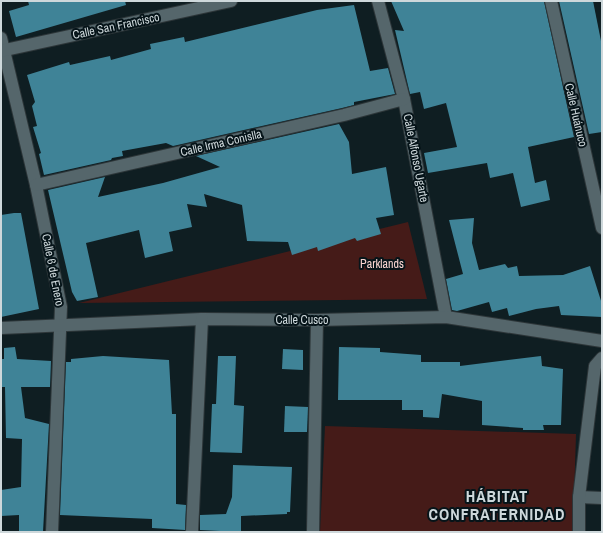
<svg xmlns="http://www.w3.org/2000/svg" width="603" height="533" font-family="'Archivo Narrow',sans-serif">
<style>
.green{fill:#451b18}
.building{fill:#3f8397}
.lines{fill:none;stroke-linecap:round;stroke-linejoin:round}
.minor-casing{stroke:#2d3639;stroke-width:14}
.minor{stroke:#55666b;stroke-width:12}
.labels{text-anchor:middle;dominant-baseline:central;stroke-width:4;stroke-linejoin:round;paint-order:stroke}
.street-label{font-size:12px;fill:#ced8db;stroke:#061419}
.park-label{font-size:12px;fill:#fad5d1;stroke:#061419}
.district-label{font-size:16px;font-weight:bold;letter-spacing:1px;fill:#ced8db;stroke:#061419}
</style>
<rect width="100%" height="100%" fill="#0f1e22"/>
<g class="green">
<path d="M408,222L427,299L79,303Z"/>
<path d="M325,426L576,434L573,532H320Z"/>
</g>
<g class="building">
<path d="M28,1H125L126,5L16,37L9,11L29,5Z"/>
<path d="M391,1H544L574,137L528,147L535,183L546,180L550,200L521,207L513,173L490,178L487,163L428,173L424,153L457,147L446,103L424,109L420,92L410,94L395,30L404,31Z"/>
<path d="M559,1H593L602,46V132L589,134Z"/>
<path d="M354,5L370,71L388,68L395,94L354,102V105L342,108L173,146L166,143L122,151L123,156L112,158L111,160L44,175L39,154L41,153L33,127L37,126L32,106L35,102L27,75L69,62L70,65L110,56L111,60L151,49L150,44L184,37L185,42L317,10Z"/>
<path d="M339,124L349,142L352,174L386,167L394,215L376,218L381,234L357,241L355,238L318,251L317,247L292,255L288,242L247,241L242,205L204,194L207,207L187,204L192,227L169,232L173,251L145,258L139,230L86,243L98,297L77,301L72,292L48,190L105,177L98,197L163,183L220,167L196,156Z"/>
<path d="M14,213H21L39,309L1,317V215Z"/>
<path d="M474,218L472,243L479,270L505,264L508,268L517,266L519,276L563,275L590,266L602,304V317L561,315L559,306L536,309L509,316L507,308L492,312L489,302L457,311L452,310L446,279L463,274L449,220Z"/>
<path d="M15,347L17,359L51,361L50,387H21L25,418L49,424L43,532H19V515L1,516V490L21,487L22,439L6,438L5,387H1V359H4V348Z"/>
<path d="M339,347L380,348V352L421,355V362H460V366L541,356L542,366L563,369L561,425H543L544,430H523V428L482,425V401L442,394L439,418L423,417V410H402V400H338Z"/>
<path d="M283,349L303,350V370L282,369Z"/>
<path d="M103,356L169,360L172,414H176V504L186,505L185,530L152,528V519L60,515L66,362H71V359Z"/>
<path d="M218,356H236L234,405L244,406L242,453L210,452L212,404H216Z"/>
<path d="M285,406L308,407L307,432H284Z"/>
<path d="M233,465L292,467L290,512H287V514L241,516V532L200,530V515L226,514L232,497Z"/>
</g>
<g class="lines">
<g class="minor-casing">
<g id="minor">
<path d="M378,1L404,99L446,317"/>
<path d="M551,1L602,228"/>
<path d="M1,38L36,185L61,307L52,532"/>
<path d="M1,51L231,1"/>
<path d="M36,185L344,115L404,99"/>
<path d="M1,328L202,319L317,320L446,317L602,341"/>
<path d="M579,497L602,498"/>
<path d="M192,532L202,319"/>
<path d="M313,532L317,320"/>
<path d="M579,532V497L595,366L602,358"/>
</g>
</g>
<use href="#minor" class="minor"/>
</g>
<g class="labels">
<g class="street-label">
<text transform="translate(116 26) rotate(-12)">Calle San Francisco</text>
<text transform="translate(576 115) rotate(77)">Calle Huánuco</text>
<text transform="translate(221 143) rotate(-13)">Calle Irma Conislla</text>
<text transform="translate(416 158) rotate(79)">Calle Alfonso Ugarte</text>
<text transform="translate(53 270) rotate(79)">Calle 6 de Enero</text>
<text x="302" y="320">Calle Cusco</text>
</g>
<g class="park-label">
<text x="382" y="264">Parklands</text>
</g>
<g class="district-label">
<text x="497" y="496">HÁBITAT<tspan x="497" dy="18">CONFRATERNIDAD</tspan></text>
</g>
</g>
<rect width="603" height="533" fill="none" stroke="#ced8db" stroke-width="4"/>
</svg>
